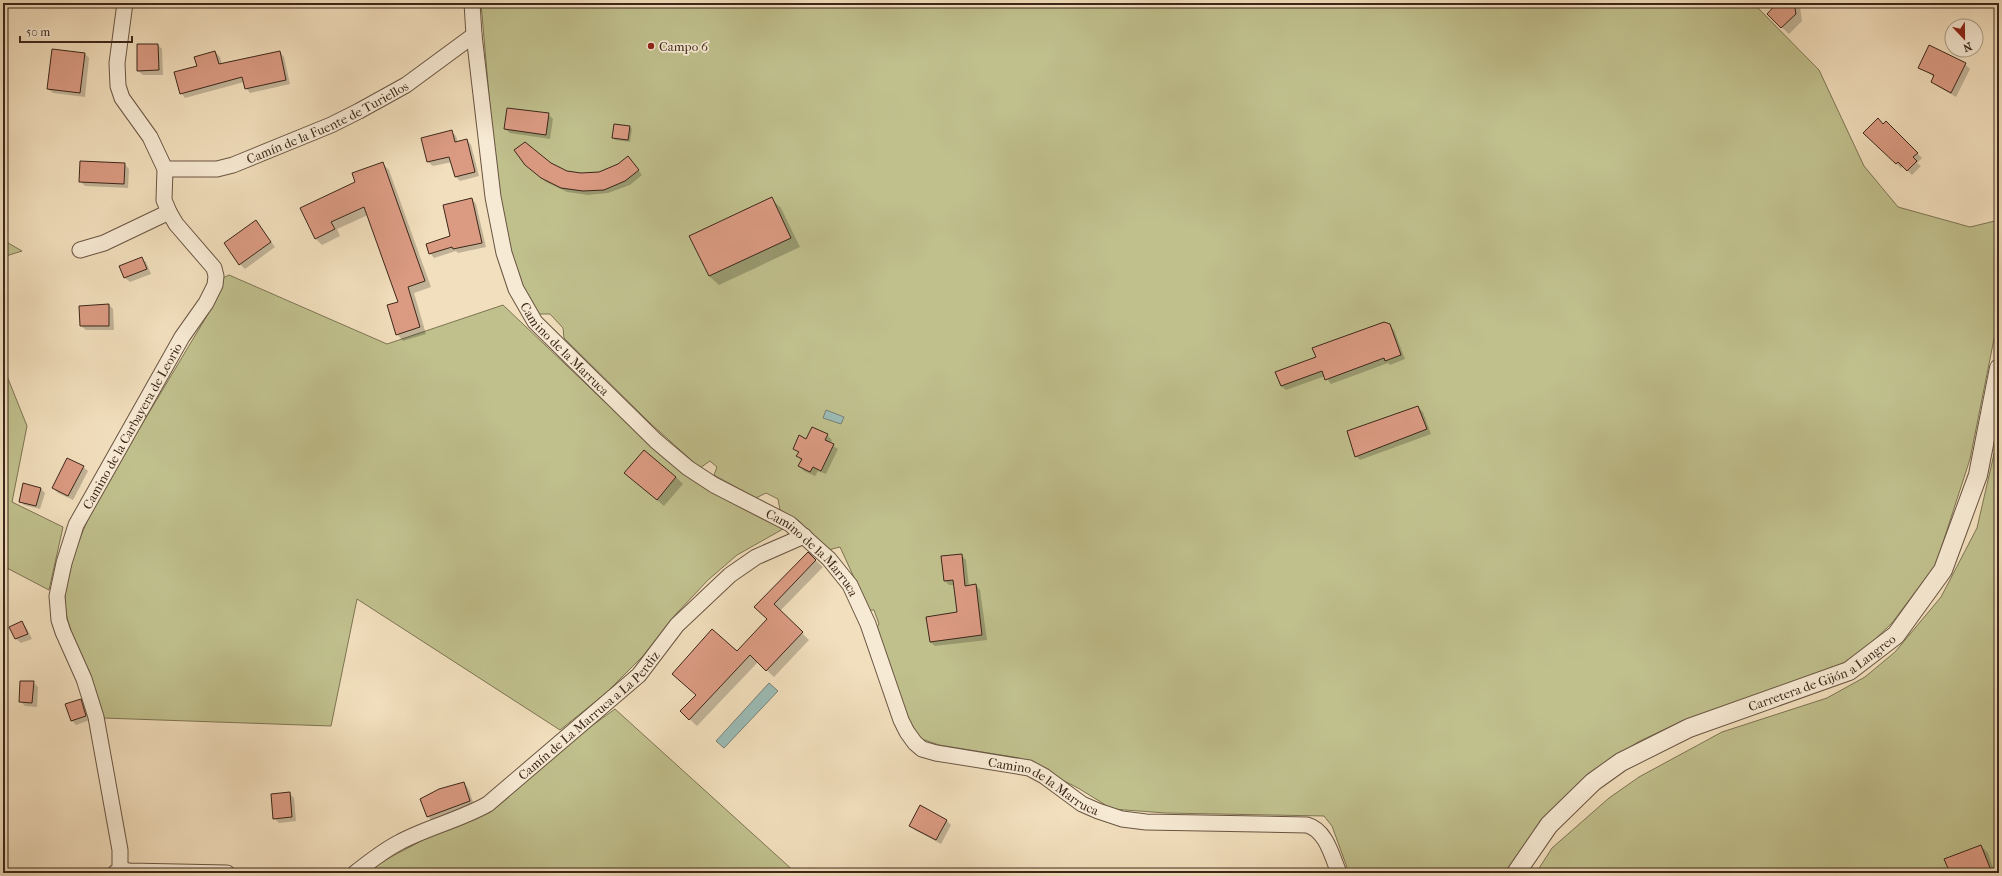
<svg xmlns="http://www.w3.org/2000/svg" width="2002" height="876" font-family="'IM FELL French Canon',serif">
<style>
.green{fill:#c0c08d;stroke:#7e7453}
.water{fill:#9cbcb6;stroke:#768077}
.shadow{fill:#0003}
.building{fill:#db9b83;stroke:#3c2719}
.lines{fill:none;stroke-linecap:round;stroke-linejoin:round}
.minor-casing{stroke:#6a5542;stroke-width:17}
.tertiary-casing{stroke:#6a5542;stroke-width:20}
.minor{stroke:#f7ead4;stroke-width:15}
.tertiary{stroke:#f7ead4;stroke-width:18}
.poi-dot{fill:#8f2418;stroke:#f7ead4;stroke-width:1.5}
.labels{text-anchor:middle;dominant-baseline:central;stroke-width:3.5;stroke-linejoin:round;paint-order:stroke}
.poi-label{font-size:13px;fill:#3c2719;stroke:#f7ead4;text-anchor:start}
.street-label{font-size:13px;fill:#3c2719;stroke:#f7ead4}
</style>
<rect width="100%" height="100%" fill="#f2dfbd"/>
<filter id="stains"><feTurbulence type="fractalNoise" baseFrequency=".005" numOctaves="4"/><feColorMatrix values="0 0 0 0 .2 0 0 0 0 .09 0 0 0 0 .02 0 0 0 .5 -.17"/></filter>
<radialGradient id="worn" r=".72"><stop offset=".6" stop-color="#630" stop-opacity="0"/><stop offset="1" stop-color="#630" stop-opacity=".3"/></radialGradient>
<g class="green">
<path d="M481,3H1753L1819,70L1864,166L1898,207L1970,227L1999,220V314L1970,459L1936,564L1892,623L1869,645L1841,665L1682,721L1638,742L1591,773L1551,810L1506,873H1349L1332,826L1324,816L1166,813L1112,809L1078,788L1019,758L939,745L922,739L913,731L876,629L879,624L874,610H869L840,547L828,550L799,521L780,510L778,499L766,493L756,498L714,475L717,467L710,461L700,468L650,423L564,338L563,328L550,314H538L520,285L498,201Z"/>
<path d="M3,240L22,251L3,257Z"/>
<path d="M229,275L387,344L503,305L629,425L688,474L781,524L783,529L737,555L708,580L676,614L643,656L606,693L560,730L357,599L331,726L103,718C99,703 95,687 89,672C80,651 67,628 65,606C63,572 83,531 96,501L211,309L219,294L223,278Z"/>
<path d="M3,366L27,426L12,502L63,527L49,590L5,567L3,573Z"/>
<path d="M1997,441H1999V873H1536L1552,848L1609,798L1639,777L1722,732L1827,698L1865,677L1895,652L1941,597L1977,528Z"/>
<path d="M615,709L796,873H367C386,857 409,849 429,836C493,796 555,753 615,709Z"/>
</g>
<g class="water">
<path d="M826,410L844,417L841,424L823,418Z"/>
<path d="M769,683L778,691L724,748L716,741Z"/>
</g>
<g class="shadow">
<path d="M59,3H89V8L62,6Z"/>
<path d="M1779,3H1795L1800,7L1802,21L1789,34L1768,14Z"/>
<path d="M158,45L162,49L163,75H143L138,71Z"/>
<path d="M215,52L220,57L222,65L280,52L284,57L290,84L250,93L246,88L244,82L185,98L181,93L198,67Z"/>
<path d="M85,54L89,58L85,97L53,93L48,89Z"/>
<path d="M1965,64L1970,69L1956,97L1937,86L1932,82L1934,77L1920,67Z"/>
<path d="M548,114L553,119L550,139L510,133L505,129Z"/>
<path d="M1886,123L1922,158L1917,163L1921,166L1912,175L1903,166L1901,168L1864,133Z"/>
<path d="M630,127L632,129L630,142L615,140L613,138Z"/>
<path d="M451,131L456,136L458,142L467,140L471,145L479,176L460,181L456,177L452,162L433,166L428,162Z"/>
<path d="M632,162L642,175L630,185L608,193L588,195L567,192L546,182L531,169L550,164L567,172L581,174L599,173Z"/>
<path d="M382,163L389,170L431,287L414,293L426,334L403,341L397,334L399,302L368,215L337,229L340,236L322,245L315,238L357,183Z"/>
<path d="M124,164L129,169L128,188L85,186L80,181Z"/>
<path d="M472,199L476,204L486,247L458,253L456,251L434,258L430,253L451,237Z"/>
<path d="M772,199L781,208L800,247L719,285L709,276L691,237Z"/>
<path d="M256,221L275,247L245,269L240,264Z"/>
<path d="M141,258L146,262L151,274L130,282L125,278L120,266Z"/>
<path d="M109,305L113,309L114,330H86L81,326Z"/>
<path d="M1389,325L1394,330L1405,359L1390,365L1388,363L1331,384L1325,376L1286,390L1281,386L1317,357Z"/>
<path d="M1418,407L1423,412L1431,434L1360,460L1356,456Z"/>
<path d="M812,428L827,435L832,440L830,444L838,449L826,474L818,471L815,476L804,471L799,466L802,461L798,456L799,453L794,448L807,440Z"/>
<path d="M83,467L88,471L73,500L58,493L53,488Z"/>
<path d="M625,473L676,477L683,484L664,506Z"/>
<path d="M41,489L45,493L40,509L24,505L20,501Z"/>
<path d="M808,554L823,567L780,611L809,640L774,677L758,662L697,726L681,711L768,620L756,607Z"/>
<path d="M961,555L966,560L969,586L976,585L980,590L987,640L935,646L930,642L958,613L954,585H949L945,581Z"/>
<path d="M22,622L26,627L32,639L21,643L16,639L11,627Z"/>
<path d="M33,682L38,687L37,707L25,706L20,701Z"/>
<path d="M81,700L85,705L90,720L76,725L71,720Z"/>
<path d="M464,783L468,788L474,805L433,821L428,817L421,800Z"/>
<path d="M289,793L294,798L296,821L279,823L274,818Z"/>
<path d="M946,820L951,825L941,844L915,830L910,825Z"/>
<path d="M1981,846L1988,853L1995,873H1951Z"/>
</g>
<g class="building">
<path d="M1777,3H1794L1796,14L1781,28L1767,14Z"/>
<path d="M137,44H158L159,70L137,71Z"/>
<path d="M1929,45L1966,63L1951,93L1931,82L1934,75L1918,68Z"/>
<path d="M52,49L85,53L80,93L47,89Z"/>
<path d="M215,51L219,64L280,51L286,80L245,89L242,77L180,94L174,72L197,66L194,57Z"/>
<path d="M507,108L549,113L546,135L504,129Z"/>
<path d="M1878,118L1883,124L1886,121L1918,153L1913,157L1917,161L1907,171L1898,162L1896,164L1863,133Z"/>
<path d="M614,124L630,126L628,140L612,138Z"/>
<path d="M452,130L455,142L467,139L475,172L455,177L449,157L427,162L421,138Z"/>
<path d="M525,142L551,163L567,171L581,173L599,172L618,164L628,156L639,170L625,181L604,190L583,191L561,188L541,178L525,165L514,150Z"/>
<path d="M80,161L125,163L124,184L79,182Z"/>
<path d="M383,162L425,281L408,287L420,327L396,335L387,305L398,302L364,207L331,222L335,229L315,239L300,208L355,182L352,173Z"/>
<path d="M772,197L791,238L709,276L689,236Z"/>
<path d="M472,198L482,243L453,249L452,247L429,254L426,244L450,236L443,205Z"/>
<path d="M256,220L271,242L239,265L224,243Z"/>
<path d="M142,257L147,269L124,278L119,266Z"/>
<path d="M109,304V326H80L79,306Z"/>
<path d="M1384,322L1390,324L1401,355L1385,361L1384,358L1325,380L1322,371L1281,386L1275,372L1316,357L1312,348Z"/>
<path d="M1418,406L1427,429L1355,457L1347,431Z"/>
<path d="M812,427L828,434L825,440L834,444L821,471L813,467L810,472L798,466L802,459L796,456L799,452L793,449L799,435L806,439Z"/>
<path d="M644,450L676,477L657,500L624,473Z"/>
<path d="M67,458L84,466L68,496L52,488Z"/>
<path d="M23,483L41,488L36,506L19,502Z"/>
<path d="M808,552L816,560L774,604L803,632L766,671L750,655L689,720L680,711L696,695L672,674L712,629L737,651L767,619L754,607Z"/>
<path d="M962,554L965,586L976,584L982,635L930,642L926,617L957,612L953,580L944,581L941,556Z"/>
<path d="M22,621L28,634L15,639L9,627Z"/>
<path d="M20,681H34L32,703L19,702Z"/>
<path d="M81,699L86,716L71,721L65,704Z"/>
<path d="M464,782L470,801L427,817L420,799L439,789Z"/>
<path d="M290,792L292,817L273,819L271,794Z"/>
<path d="M920,805L947,820L936,840L909,826Z"/>
<path d="M1981,845L1992,873H1950L1944,859Z"/>
</g>
<g class="lines">
<g class="minor-casing">
<g id="minor">
<path id="s1" d="M472,3L474,35L493,197L504,253L516,289L535,322L656,441L688,468L714,485L790,524L829,559L850,585L868,624L901,720L907,732L915,743L922,749L936,753L1029,768L1044,776L1082,804L1098,811L1122,819L1146,822L1307,825C1326,830 1332,856 1339,873"/>
<path id="s2" d="M165,169H217L233,165L331,125L359,111L406,85L474,35"/>
<path d="M80,250L104,243L169,212"/>
<path d="M120,869L129,871L227,873"/>
<path id="s3" d="M115,873L120,869V850L96,717L84,679L63,632L59,620L57,596L64,563L76,525L182,337L206,303L215,285L216,276L214,268L176,224L169,212L164,200L165,169L150,137L122,98L118,86L117,63L125,3"/>
<path id="s4" d="M355,873C369,862 384,850 400,842C428,827 460,820 488,804L639,675L677,625L730,575L756,557L804,536"/>
</g>
</g>
<g class="tertiary-casing">
<g id="tertiary">
<path id="s5" d="M1516,873L1549,825L1593,782L1621,762L1689,728L1849,671L1896,635L1943,570L1978,475L1999,368"/>
</g>
</g>
<use href="#minor" class="minor"/>
<use href="#tertiary" class="tertiary"/>
</g>
<circle class="poi-dot" cx="651" cy="46" r="4"/>
<g class="labels">
<g class="poi-label">
<text x="659" y="46">Campo 6</text>
</g>
<g class="street-label">
<text stroke="none"><textPath href="#s2" startOffset="172">Camín de la Fuente de Turiellos</textPath></text>
<text stroke="none"><textPath href="#s1" startOffset="368">Camino de la Marruca</textPath></text>
<text stroke="none"><textPath href="#s3" startOffset="476">Camino de la Carbayera de Leorio</textPath></text>
<text stroke="none"><textPath href="#s1" startOffset="692">Camino de la Marruca</textPath></text>
<text stroke="none"><textPath href="#s5" startOffset="375">Carretera de Gijón a Langreo</textPath></text>
<text stroke="none"><textPath href="#s4" startOffset="285">Camín de La Marruca a La Perdiz</textPath></text>
<text stroke="none"><textPath href="#s1" startOffset="1052">Camino de la Marruca</textPath></text>
</g>
</g>
<rect width="2002" height="876" fill="none" stroke="#f2dfbd" stroke-width="16"/>
<rect x="4" y="4" width="1994" height="868" fill="none" stroke="#3c2719" stroke-width="2"/>
<rect x="8" y="8" width="1986" height="860" fill="none" stroke="#3c2719"/>
<g transform="translate(1964 38) rotate(158)"><circle r="19" fill="#f7ead4" stroke="#ac9c89"/>
<path d="M0-3L7 15L0 10L-7 15Z" fill="#8f2418"/>
<text y="-6" font-size="11" font-weight="bold" text-anchor="middle" fill="#3c2719">N</text>
</g>
<path d="M20 36v6h112v-6" fill="none" stroke="#3c2719" stroke-width="2"/>
<text x="26" y="36" font-size="12" fill="#3c2719" stroke="#f7ead4" stroke-width="3" paint-order="stroke">50 m</text>
<rect width="100%" height="100%" filter="url(#stains)"/>
<rect width="100%" height="100%" fill="url(#worn)"/>
</svg>
